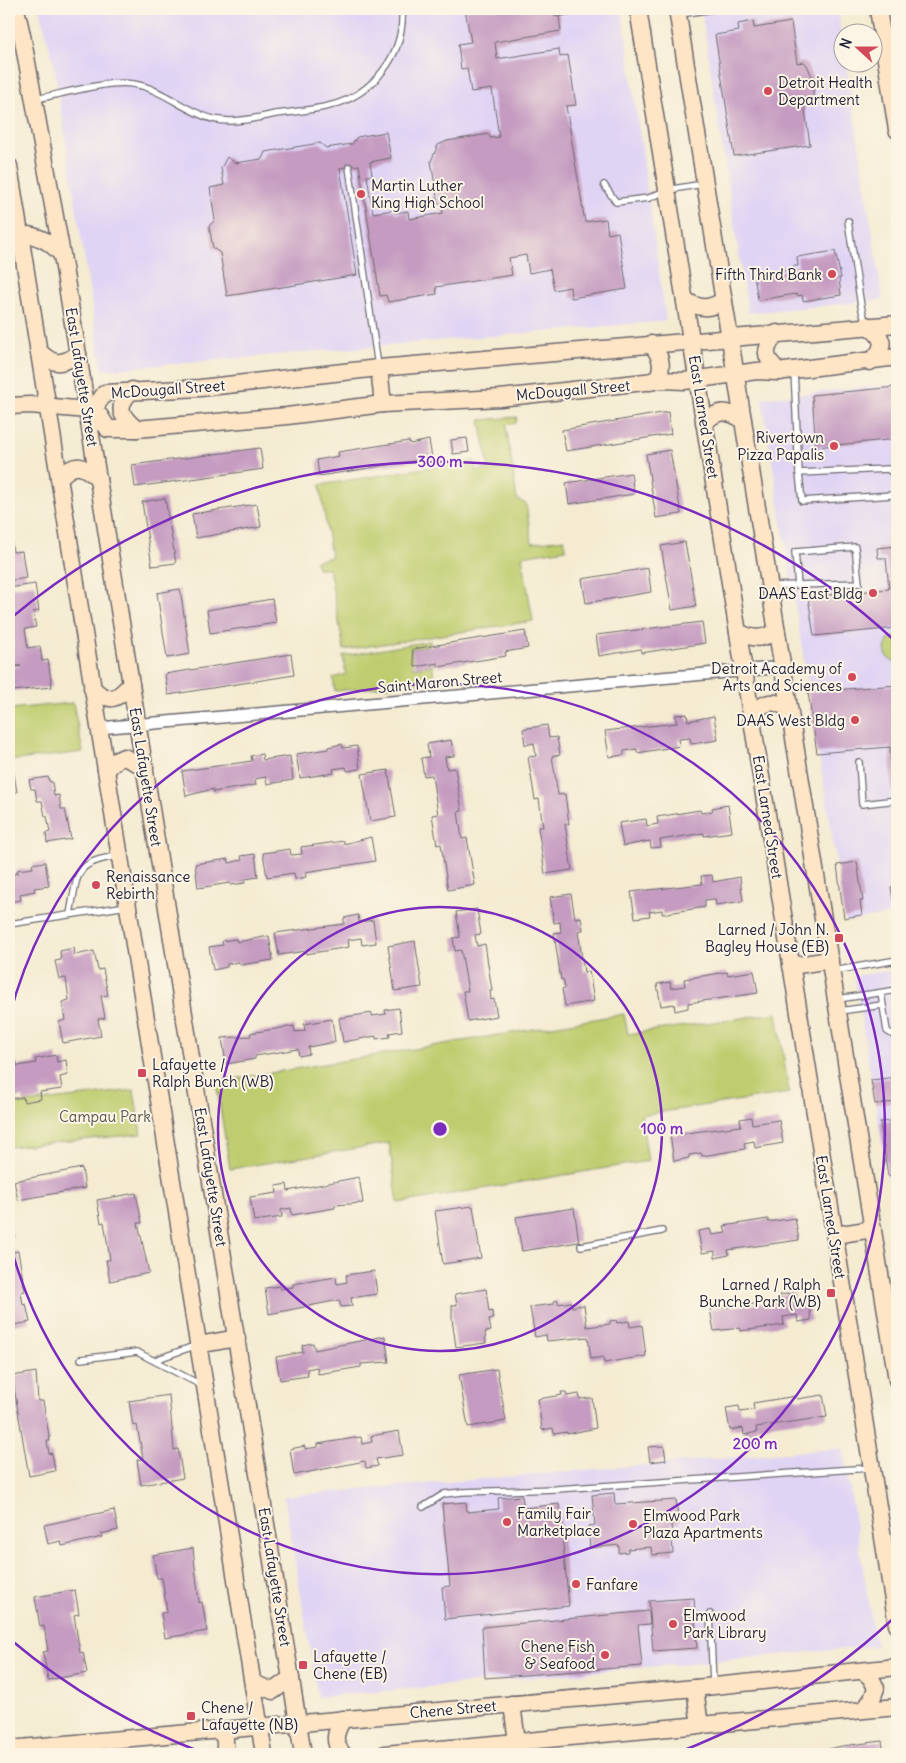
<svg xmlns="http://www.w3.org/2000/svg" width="906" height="1763" font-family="Delius,sans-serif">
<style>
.built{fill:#e0d4f4}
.green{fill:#bfcd70;stroke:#707856}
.building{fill:#c59bc1}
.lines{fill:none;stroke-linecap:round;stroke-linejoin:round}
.lane-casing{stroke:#6c6870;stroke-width:8}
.street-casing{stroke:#6c6870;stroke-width:14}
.secondary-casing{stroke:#6c6870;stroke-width:19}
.lane{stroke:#fff;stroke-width:5.5}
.street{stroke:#fff;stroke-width:11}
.secondary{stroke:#fde5c5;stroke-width:16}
.ring{fill:none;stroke:#7b2cbf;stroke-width:2.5}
.poi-dot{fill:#d1495b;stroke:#fcf5e5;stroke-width:2}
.labels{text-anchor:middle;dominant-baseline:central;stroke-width:4;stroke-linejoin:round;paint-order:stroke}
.poi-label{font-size:15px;fill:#22223b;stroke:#fcf5e5;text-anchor:start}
.street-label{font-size:15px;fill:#22223b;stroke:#fcf5e5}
.park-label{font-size:15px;fill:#51554b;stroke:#fcf5e5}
.centre{fill:#7b2cbf;stroke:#fcf5e5;stroke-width:2.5}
.ring-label{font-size:15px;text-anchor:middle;font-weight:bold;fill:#7b2cbf;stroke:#fcf5e5;stroke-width:4;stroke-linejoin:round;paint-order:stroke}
</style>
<rect width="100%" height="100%" fill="#fcf5e5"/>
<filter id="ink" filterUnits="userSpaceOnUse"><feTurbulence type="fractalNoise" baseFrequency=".02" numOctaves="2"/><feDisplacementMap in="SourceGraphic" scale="10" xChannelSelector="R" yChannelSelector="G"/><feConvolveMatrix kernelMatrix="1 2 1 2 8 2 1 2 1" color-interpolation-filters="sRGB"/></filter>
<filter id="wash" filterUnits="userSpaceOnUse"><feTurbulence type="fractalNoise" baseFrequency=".0096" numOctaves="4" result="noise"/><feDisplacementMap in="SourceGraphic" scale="20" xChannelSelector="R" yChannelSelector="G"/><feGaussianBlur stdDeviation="1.12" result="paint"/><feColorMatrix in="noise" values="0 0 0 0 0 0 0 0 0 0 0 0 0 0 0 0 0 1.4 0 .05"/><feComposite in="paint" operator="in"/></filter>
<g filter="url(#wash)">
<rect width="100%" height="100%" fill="#f4ebd1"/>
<g class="built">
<path d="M40,9H622L666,321L102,370L54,66Z"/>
<path d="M701,9H838L844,62L846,63L883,300L748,313Z"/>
<path d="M895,384L897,400V913L846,922L762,398Z"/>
<path d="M897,970V1233L854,976Z"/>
<path d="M843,1448L876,1646L318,1697L284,1496Z"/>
</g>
<g class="green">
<path d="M517,417L516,423L506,425L517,499L526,504L532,543L564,539L566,549L522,556L533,621L344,650L329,568H317L315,561L331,557L320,485L474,460L476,471L489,469L480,420Z"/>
<path d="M897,636V665L887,657L885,649L888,640Z"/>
<path d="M430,641V645L411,649L413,668L433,665L434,682L335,691L333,678L346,674L343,656Z"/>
<path d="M73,703L83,752L9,761V709Z"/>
<path d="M777,1013L789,1093L641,1115L648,1161L398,1203L389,1143L230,1169L216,1082L624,1014L628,1034Z"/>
<path d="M134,1090L141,1134L9,1147V1105Z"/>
</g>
<g id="blocks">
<g class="building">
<path d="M465,9H558L561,31L495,42L497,59L559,49L560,57L568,55L576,105L566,106L585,222L606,219L608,234L618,232L627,289L571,298L570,287L554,290L550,269L529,273L526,255L509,258L512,275L436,287L437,294L388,302L386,295L380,296L359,165L340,168L357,275L227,296L220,253L213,248L209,226L215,220L210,188L224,185L221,168L227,157L235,163L262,159L265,152L320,143L326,148L352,144L357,137L386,132L391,158L370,162L372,175L367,176L373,213L394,210L395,213L408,211L409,219L443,213L442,204H438L431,161L438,145L447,141L489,134L490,138L499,137L492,89L471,92L467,68L461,69L458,44L471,42Z"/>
<path d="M753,21L754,28L791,22L797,63L804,62L807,65L814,81L813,98L810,102L804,103L810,145L734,156L715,35L739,31L738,24Z"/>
<path d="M835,251L841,278H839L841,295L803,301L802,295L797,296L796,294L758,300L754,275L793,269V266H798L797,257Z"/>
<path d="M896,387L897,439L816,447L812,395Z"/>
<path d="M668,412L671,434L566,451L562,430Z"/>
<path d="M467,438L469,452L453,454L451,440Z"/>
<path d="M429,440L432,458L319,476L317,460L339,456L338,452L409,441L410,444Z"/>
<path d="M260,448L263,469L135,487L132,465Z"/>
<path d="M670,450L681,514L656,518L646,454Z"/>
<path d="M631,473L634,494L569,504L566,483Z"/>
<path d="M165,498L176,563L152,566L142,502Z"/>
<path d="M257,504L261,527L196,538L192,514Z"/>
<path d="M9,536H11L13,552L22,551L26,578L9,581Z"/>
<path d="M685,542L696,606L672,610L661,546Z"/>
<path d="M897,546V628L814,636L808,597L889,589L886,558H878L877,548Z"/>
<path d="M648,568L651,592L586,603L582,579Z"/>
<path d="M35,584L39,611L33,612L36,627L25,629L28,648L40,646L42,661L48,660L52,687L12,691L9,668L21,666H11L9,648L13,647L11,633L9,634V615H13L9,613V588Z"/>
<path d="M180,589L190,654L167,658L157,593Z"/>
<path d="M272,599L276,623L210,633L207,610Z"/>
<path d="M702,622L705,643L641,653V649L599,656L596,635Z"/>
<path d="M525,631L528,648L505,652L506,656L438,667V663L415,667L412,649Z"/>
<path d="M291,654L294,675L168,695L165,674Z"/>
<path d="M897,685V791H892L890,747L817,753L808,692Z"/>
<path d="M687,714L688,721L714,716L718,740L691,744L690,738L679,739L680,746L637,753V749L624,751V755L609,757L605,731L677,723L675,715Z"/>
<path d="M547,725L549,738L557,737L560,755L552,756L558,795L565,794L569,824H565L572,870L545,874L538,827H543L539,799L535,800L528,757L536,756L534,743L525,745L523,729Z"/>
<path d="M451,740L454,756L445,757L447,769L455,768L462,811L458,812L462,839L467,838L475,885L448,890L441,844L437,845L432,815L438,814L432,775L424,776L421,758L429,757L427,744Z"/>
<path d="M342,744L343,748L357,746L360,769L347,771L346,767L333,769L334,773L300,778L296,754L328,749V747Z"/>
<path d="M262,754L263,760L290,756L293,780L267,784L266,777L255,779L256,785L213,792V789L186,796L182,771L252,761L251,756Z"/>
<path d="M388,770L396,817L370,821L362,774Z"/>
<path d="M14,774L17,792L9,793V775Z"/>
<path d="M48,777L49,781L52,782L54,796L59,795L61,809H65L71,839L47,843L46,833L50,832L47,816H45L42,801H37L35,789H31L29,780Z"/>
<path d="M728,805L732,832L704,836V833L660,840L661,847L651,848L650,841L623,846L619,823L646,819L647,826L658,824L657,817L700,810L701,813L713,811L712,808Z"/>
<path d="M371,837L375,861L305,872L306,877L295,879L294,873L267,877L263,853L290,849L291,855L302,854L301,847L344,841V844Z"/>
<path d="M255,854L258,877L245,879V883L231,885L230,883L198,888L195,864L228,859L229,863L242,860L241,856Z"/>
<path d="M45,862L49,886L34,888L35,891L20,894L21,900L9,902V875L18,873L17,870L33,868L32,864Z"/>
<path d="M857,862L863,901H860L862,915L844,918L837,865Z"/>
<path d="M712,875L713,882L740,877L743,901L716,905L715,899L705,900V907L662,914V910L649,912L650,916L635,918L631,892L702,884L701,876Z"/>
<path d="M897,886V899L893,900L891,887Z"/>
<path d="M571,894L575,918L581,917L583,930L578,931L584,972L589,971L594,1001L565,1006L562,989L565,988L563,979L561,980L554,933L561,932L560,922L554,923L550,897Z"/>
<path d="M477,909L481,934L475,935L477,946L485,944L492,991H490L491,1000L494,999L497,1016L468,1021L463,991H468L461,950L455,951L453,938L460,937L456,912Z"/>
<path d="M358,915L359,922L373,920L376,943L362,945L361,938L348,940L349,947L306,954V951L279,955L275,933L344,924V918Z"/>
<path d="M269,936L273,960L240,965L239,962L227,964V967L213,970L209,947L223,945L222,941L236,939L237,942Z"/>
<path d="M415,941L422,987L395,991L388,946Z"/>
<path d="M74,948L75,955L94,951L98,970L103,969L108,995L101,996L105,1018L98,1019L101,1036L63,1043L59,1022L65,1020L62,1002L69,1000L66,978L59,979L55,961L61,960L60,951Z"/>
<path d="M754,971L758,993L688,1003V1008L675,1011L674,1004L661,1006L657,984L670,982L671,988L685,986L684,979L727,972L728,975Z"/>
<path d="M399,1008L402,1031L389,1033L390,1037L376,1039V1036L343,1042L339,1018L372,1013V1016L386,1014L385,1010Z"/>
<path d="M332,1019L335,1042L308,1047L309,1054L299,1056L298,1049L255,1056V1059L226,1064L222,1038L251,1036L250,1033L294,1026L295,1032L305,1031L304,1024Z"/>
<path d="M56,1055L57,1062L66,1060L68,1075L60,1077L62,1089L40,1092L41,1099L24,1102L23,1097L9,1099V1064L17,1062V1066L36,1063L35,1059Z"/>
<path d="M897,1077V1102L875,1104L871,1080Z"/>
<path d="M751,1117L752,1124L779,1120L783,1143L755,1148L754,1141L744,1143L745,1149L702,1156L701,1153L689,1155V1158L674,1161L670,1135L741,1126L740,1119Z"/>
<path d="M897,1120V1174L888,1176L880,1122Z"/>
<path d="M82,1168L85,1188L18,1200L14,1181Z"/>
<path d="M359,1177L363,1203L335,1205V1208L292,1215L291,1208L281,1210L282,1217L254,1221L250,1197L277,1193L276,1186L287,1184L288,1191Z"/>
<path d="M136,1193L142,1223H138L149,1273L110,1281L106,1260H110L104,1222L101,1223L97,1200Z"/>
<path d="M473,1206L481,1258L443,1264L435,1211Z"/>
<path d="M574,1208L579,1242L522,1251L516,1217Z"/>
<path d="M795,1218L799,1240L728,1250L729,1255L715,1258V1251L702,1253L698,1231L710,1229L712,1235L726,1233L724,1226L768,1219V1222Z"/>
<path d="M9,1223L13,1237H10L13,1252L18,1251L25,1291L21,1292L23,1305L26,1304L30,1322L9,1326Z"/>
<path d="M374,1271L377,1294L351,1298L352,1306L341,1307L339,1300L269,1314L265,1288L280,1286V1289L293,1287V1284L336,1277L337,1284L347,1282L346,1275Z"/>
<path d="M486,1289L489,1312L492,1311L493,1319L489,1320L491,1331L485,1332L486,1343L456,1347L452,1319V1305H457L455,1294Z"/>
<path d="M794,1293L795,1300L808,1298L811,1320L798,1322L797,1315L783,1317L784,1325L741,1331L740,1328L714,1331L710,1309L781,1301L780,1295Z"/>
<path d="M558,1300V1304L571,1302L572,1307L584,1305L587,1327L610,1324V1321L616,1320L617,1323L629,1321L630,1327L642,1325L646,1356L604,1363L603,1357L591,1359L588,1337L547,1341L546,1335L535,1337L530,1307L554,1304V1301Z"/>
<path d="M385,1336L389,1362L361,1364V1367L318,1374L317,1367L307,1369L308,1376L280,1380L276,1357L303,1352L302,1345L313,1343L315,1350Z"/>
<path d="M497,1369L506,1421L468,1427L459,1375Z"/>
<path d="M36,1372L38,1401H43L50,1441H47L49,1454L52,1453L55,1471L29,1476L12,1376Z"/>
<path d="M561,1392H566L567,1396L579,1394L580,1399L592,1398L596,1428L567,1434V1432L554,1434L553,1428L542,1430L538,1399L562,1395Z"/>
<path d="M169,1395L174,1450L178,1449L183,1478L141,1485L137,1460L143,1459L137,1425L133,1426L129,1401Z"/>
<path d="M823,1395L827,1417L756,1427L757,1432L744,1435L743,1428L730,1430L726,1408L739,1406L740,1412L754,1410L753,1403L796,1396L797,1399Z"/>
<path d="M399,1431L403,1455L376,1459L378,1466L366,1468L365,1461L294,1475L290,1449L305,1446V1449L318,1447V1444L361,1437L362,1444L372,1442L371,1436Z"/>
<path d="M664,1446L666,1460L650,1462L648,1447Z"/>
<path d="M614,1493L615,1504L676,1500L679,1523H671L673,1553L652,1555L651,1547L628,1549V1552L619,1553V1545L590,1548L588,1526L595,1525L592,1495Z"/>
<path d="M522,1496L524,1508L559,1504L569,1606L445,1619L442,1587L450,1586L442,1504L466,1502L467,1512L499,1509L498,1498Z"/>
<path d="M114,1510L118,1530L101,1534L102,1537L62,1546L61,1541L48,1544L44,1525Z"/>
<path d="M193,1548L199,1603L202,1602L207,1631L165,1638L161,1613L167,1612L162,1578H157L153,1555Z"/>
<path d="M75,1590L79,1614L74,1615L80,1653L83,1652L87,1673L48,1680L43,1652L48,1651L44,1626L40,1627L35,1597Z"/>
<path d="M694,1598L697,1648L653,1651L649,1601Z"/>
<path d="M649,1611L650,1624L638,1625L642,1666L485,1678L482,1627Z"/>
<path d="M882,1741L884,1754H806L842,1746Z"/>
</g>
</g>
</g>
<g filter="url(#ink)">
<use href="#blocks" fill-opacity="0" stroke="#6c6870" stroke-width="1"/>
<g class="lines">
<g class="lane-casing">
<g id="lane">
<path d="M558,13L582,9"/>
<path d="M680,14L713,9"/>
<path d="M36,99C62,94 108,80 133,84C162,88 185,112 213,119C233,124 256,118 276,114C294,112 312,110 329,106C373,95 405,55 402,9"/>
<path d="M349,167L378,366"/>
<path d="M604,185L616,202L649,198L667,190L703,184"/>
<path d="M848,221L861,306L866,325"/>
<path d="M794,371L799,473L888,469L897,477"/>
<path d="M799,473L802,501L893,495L897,490"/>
<path d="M772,586L798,585L859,583L855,547L795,552L798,585"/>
<path d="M859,762L862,804L897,800"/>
<path d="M70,914C78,872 74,862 119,856"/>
<path d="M9,924L127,906"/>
<path d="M833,971L897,960"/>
<path d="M881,993L887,1031L893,1035H897"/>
<path d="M838,999L897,990"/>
<path d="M840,1011L882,1005"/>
<path d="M581,1246L662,1231"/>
<path d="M81,1359L137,1352L201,1385"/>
<path d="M155,1360L197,1345"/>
<path d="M423,1507L444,1494L462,1492L556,1489L870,1468"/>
<path d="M710,1614L713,1684"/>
</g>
</g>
<g class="street-casing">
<path id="street" d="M99,728L783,667"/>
</g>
<g class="secondary-casing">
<g id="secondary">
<path d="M16,9L22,35L62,255L303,1754"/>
<path d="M638,9L897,1625"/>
<path d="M677,9L897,1380"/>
<path d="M878,9L897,130"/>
<path d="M9,166L264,1754"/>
<path d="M21,243L29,235C44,238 52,244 62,255"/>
<path d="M685,300C699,309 709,310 724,300"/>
<path d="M897,324L379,368L200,388L105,393L95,407L87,410L100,416L108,429H136L287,416L383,404L500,398L663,380L684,381L757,371L777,372L897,357"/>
<path d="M866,325C885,337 887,347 870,362"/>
<path d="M777,333C763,350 763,357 780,372"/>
<path d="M38,350C52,365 61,366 78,354"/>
<path d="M379,368L383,404"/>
<path d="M650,382L658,378C664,364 660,355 651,344"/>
<path d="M132,390C116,407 119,414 136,429"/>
<path d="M9,406L30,405L87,410"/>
<path d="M704,423C718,409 727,410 743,420"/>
<path d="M59,478C75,462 81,464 98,478"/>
<path d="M738,632C753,639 763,641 776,630"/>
<path d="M92,688C110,704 116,700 131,684"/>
<path d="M751,715C764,701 775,698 789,710"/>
<path d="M106,770L117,760L124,757L145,767"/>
<path d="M791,966L830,960"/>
<path d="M835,1235L873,1229"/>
<path d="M198,1345L237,1338"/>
<path d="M863,1671L871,1678L876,1688L872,1699L865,1709"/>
<path d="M253,1683L273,1691L291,1678"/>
<path d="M695,1688L700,1726"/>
<path d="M512,1704L517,1742"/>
<path d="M343,1719C335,1733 332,1742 343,1754"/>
<path d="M219,1730L225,1739V1754"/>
<path d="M9,1749L695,1688L897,1667"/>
<path d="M385,1754L897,1707"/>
</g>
</g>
<use href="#lane" class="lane"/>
<use href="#street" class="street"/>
<use href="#secondary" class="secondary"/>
</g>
</g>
<g class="ring">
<circle cx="440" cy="1129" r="222"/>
<path d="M9 1018A445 445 0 1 1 9 1240"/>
<path d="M895 1617A667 667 0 0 1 674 1754M206 1754A667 667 0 0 1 11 1640M11 618A667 667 0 0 1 895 641"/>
</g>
<g class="poi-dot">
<circle cx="768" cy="91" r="5"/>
<circle cx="361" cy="194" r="5"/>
<circle cx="832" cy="274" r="5"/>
<circle cx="834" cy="446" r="5"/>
<circle cx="873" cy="593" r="5"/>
<circle cx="852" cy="677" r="5"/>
<circle cx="855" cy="720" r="5"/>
<circle cx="96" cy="885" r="5"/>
<rect x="834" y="933" width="10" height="10" rx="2.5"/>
<rect x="137" y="1068" width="10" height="10" rx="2.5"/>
<rect x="826" y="1288" width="10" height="10" rx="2.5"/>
<circle cx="507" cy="1522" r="5"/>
<circle cx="633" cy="1524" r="5"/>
<circle cx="576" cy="1584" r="5"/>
<circle cx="673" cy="1624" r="5"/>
<circle cx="605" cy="1655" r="5"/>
<rect x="298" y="1660" width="10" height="10" rx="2.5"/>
<rect x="186" y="1711" width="10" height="10" rx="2.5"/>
</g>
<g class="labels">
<g class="poi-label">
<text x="778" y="82">Detroit Health<tspan x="778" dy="17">Department</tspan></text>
<text x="371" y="185">Martin Luther<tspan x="371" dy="17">King High School</tspan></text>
<text x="822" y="274" text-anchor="end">Fifth Third Bank</text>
<text x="824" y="437" text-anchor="end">Rivertown<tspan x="824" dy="17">Pizza Papalis</tspan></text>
<text x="863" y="593" text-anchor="end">DAAS East Bldg</text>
<text x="842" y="668" text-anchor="end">Detroit Academy of<tspan x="842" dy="17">Arts and Sciences</tspan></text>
<text x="845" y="720" text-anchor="end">DAAS West Bldg</text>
<text x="106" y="876">Renaissance<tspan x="106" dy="17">Rebirth</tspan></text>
<text x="829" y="929" text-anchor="end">Larned / John N.<tspan x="829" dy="17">Bagley House (EB)</tspan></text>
<text x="152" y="1064">Lafayette /<tspan x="152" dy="17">Ralph Bunch (WB)</tspan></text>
<text x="821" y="1284" text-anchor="end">Larned / Ralph<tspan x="821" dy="17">Bunche Park (WB)</tspan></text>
<text x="517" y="1513">Family Fair<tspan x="517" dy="17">Marketplace</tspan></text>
<text x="643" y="1515">Elmwood Park<tspan x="643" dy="17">Plaza Apartments</tspan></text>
<text x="586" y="1584">Fanfare</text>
<text x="683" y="1615">Elmwood<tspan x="683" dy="17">Park Library</tspan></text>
<text x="595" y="1646" text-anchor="end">Chene Fish<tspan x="595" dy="17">&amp; Seafood</tspan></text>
<text x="313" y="1656">Lafayette /<tspan x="313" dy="17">Chene (EB)</tspan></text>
<text x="201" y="1707">Chene /<tspan x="201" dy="17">Lafayette (NB)</tspan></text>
</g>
<g class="street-label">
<text transform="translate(82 377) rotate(81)">East Lafayette Street</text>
<text transform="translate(168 389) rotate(-4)">McDougall Street</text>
<text transform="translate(573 390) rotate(-5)">McDougall Street</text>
<text transform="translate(704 417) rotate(81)">East Larned Street</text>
<text transform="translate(440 682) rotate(-5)">Saint Maron Street</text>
<text transform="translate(146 777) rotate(81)">East Lafayette Street</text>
<text transform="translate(768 817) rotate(81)">East Larned Street</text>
<text transform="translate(211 1177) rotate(81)">East Lafayette Street</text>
<text transform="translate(831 1217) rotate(81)">East Larned Street</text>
<text transform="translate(275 1577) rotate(81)">East Lafayette Street</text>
<text transform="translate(453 1709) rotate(-5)">Chene Street</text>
</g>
<g class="park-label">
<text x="105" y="1116">Campau Park</text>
</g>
</g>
<circle cx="440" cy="1129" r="8" class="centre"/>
<g class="ring-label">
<text x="440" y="467">300 m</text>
<text x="662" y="1134">100 m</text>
<text x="755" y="1449">200 m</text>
</g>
<rect width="906" height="1763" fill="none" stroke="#fcf5e5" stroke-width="30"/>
<g transform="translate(858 48) rotate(291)"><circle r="24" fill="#fcf5e5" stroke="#a5a1a1"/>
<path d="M0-4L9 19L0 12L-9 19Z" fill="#d1495b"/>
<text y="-8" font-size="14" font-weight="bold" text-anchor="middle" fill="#22223b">N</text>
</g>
</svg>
